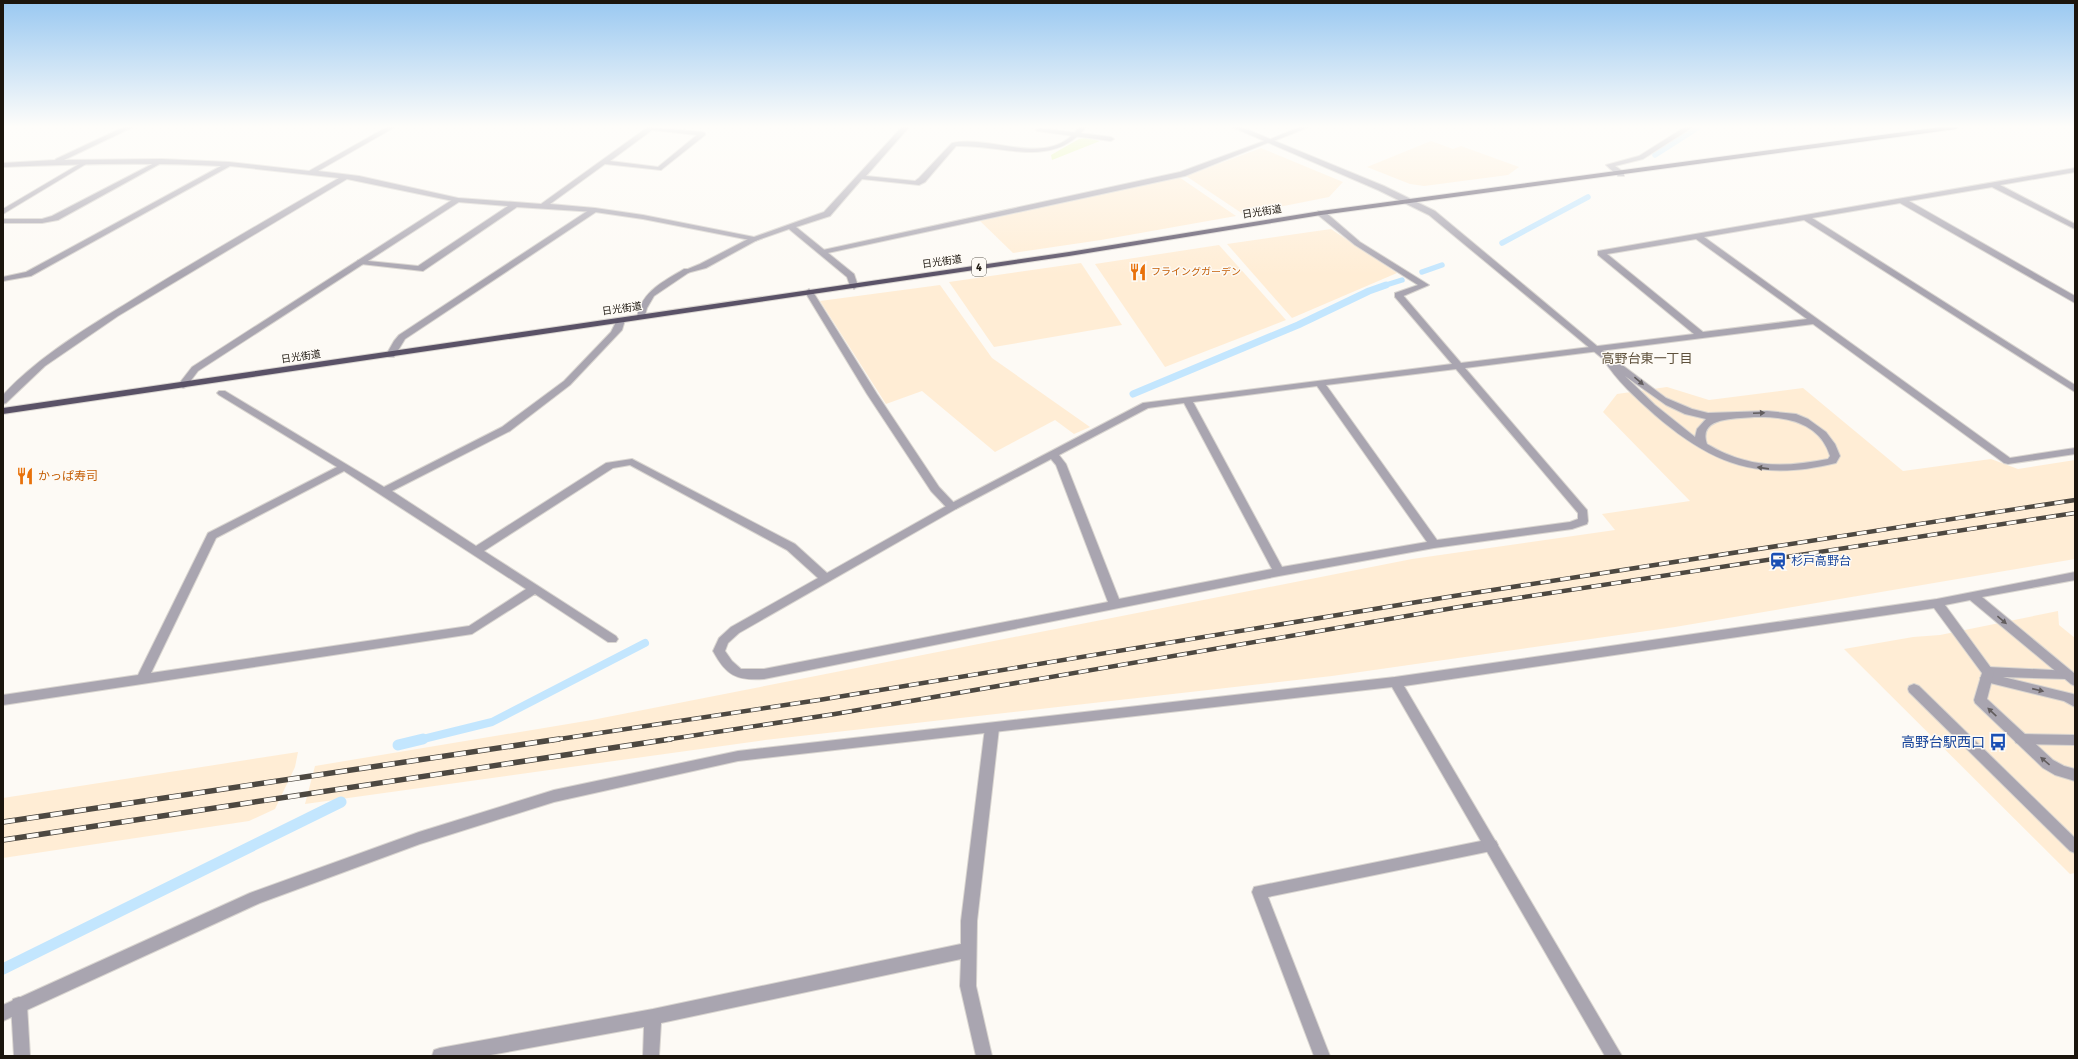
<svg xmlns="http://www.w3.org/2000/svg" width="2078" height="1059" font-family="Signika,'Noto Sans JP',sans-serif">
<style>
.built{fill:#ffedd5}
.green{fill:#e2f7a1}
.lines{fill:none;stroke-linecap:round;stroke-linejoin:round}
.stream-far3{stroke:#c3e6fe;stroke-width:5.5}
.stream-far2{stroke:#c3e6fe;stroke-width:7}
.stream-far1{stroke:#c3e6fe;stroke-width:8}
.stream{stroke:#c3e6fe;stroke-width:11}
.service-casing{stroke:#d9d5d0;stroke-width:2}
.pedestrian-casing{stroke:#d9d5d0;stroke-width:2}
.minor-casing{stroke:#d9d5d0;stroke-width:2}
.tertiary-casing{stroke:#d9d5d0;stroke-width:2}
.trunk-casing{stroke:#d9d5d0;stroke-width:2}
.service{fill:#a9a5b0;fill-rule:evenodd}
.pedestrian{fill:#a9a5b0;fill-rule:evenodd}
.minor{fill:#a9a5b0;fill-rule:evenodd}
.tertiary{fill:#a9a5b0;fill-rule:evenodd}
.trunk{fill:#5a5267;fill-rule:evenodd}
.rail-far1-casing{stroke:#4d4841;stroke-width:4.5}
.rail-casing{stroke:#4d4841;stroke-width:5.5}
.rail-far1{stroke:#fdfaf5;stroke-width:3;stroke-dasharray:10;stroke-linecap:butt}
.rail{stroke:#fdfaf5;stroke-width:4;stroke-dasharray:12;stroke-linecap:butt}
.oneway{fill:#625d5e}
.labels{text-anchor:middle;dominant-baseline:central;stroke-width:3;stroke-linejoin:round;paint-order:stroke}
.far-street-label{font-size:10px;fill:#1b150d;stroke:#fdfaf5}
.far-food-label{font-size:10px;fill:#c56008;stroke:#fdfaf5;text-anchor:start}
.shield{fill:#fdfaf5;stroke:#5f5a53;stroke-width:1}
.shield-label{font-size:11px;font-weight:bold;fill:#1b150d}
.food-label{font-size:12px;fill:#c56008;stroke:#fdfaf5;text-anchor:start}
.transit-label{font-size:12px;fill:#164399;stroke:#fdfaf5;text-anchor:start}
.neighbourhood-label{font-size:13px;fill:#5e503b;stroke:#fdfaf5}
.near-transit-label{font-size:14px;fill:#164399;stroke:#fdfaf5;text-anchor:end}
</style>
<rect width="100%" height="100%" fill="#fdfaf5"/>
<g class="built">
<path d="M1431,141L1453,149L1461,146L1519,167L1508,175L1424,186L1410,184L1367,167Z"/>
<path d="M1261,148L1343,182L1329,197L1243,214L1186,176Z"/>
<path d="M1179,177L1236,216L1101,240L1013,253L980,221Z"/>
<path d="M1331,229L1397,273L1292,318L1227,244Z"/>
<path d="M1219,245L1286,320L1165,367L1095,264Z"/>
<path d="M1081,263L1122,325L994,347L949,282Z"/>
<path d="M940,285L992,358L1090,427L1074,434L1055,420L995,452L922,391L886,404L820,301Z"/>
<path d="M1667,387L1709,400L1803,388L1903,471L1991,459L2018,469L2075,460V559L1675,627L1332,676L765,740L305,804L315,766L592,720L1412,559L1615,530L1602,514L1690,501L1603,412L1617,394Z"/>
<path d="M2058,611L2059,625L2075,638V873L2070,874L1844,649L1913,637L1940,635Z"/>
<path d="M298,752L295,767L275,809L249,821L3,858V798Z"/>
</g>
<path class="green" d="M1086,138L1100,141L1052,160L1051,155L1079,139Z"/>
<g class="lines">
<g class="stream-far3">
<path d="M1655,155L1699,127"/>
<path d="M1502,243L1588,197"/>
<path d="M1422,272L1442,265"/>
<path d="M1383,286L1402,280"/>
</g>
<path class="stream-far2" d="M1133,394L1298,325L1369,291L1386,285"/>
<path class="stream-far1" d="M419,740L492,722L645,643"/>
<g class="stream">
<path d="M398,745L423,739"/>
<path d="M3,969L341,802"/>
</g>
<g class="service-casing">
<g id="service">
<path d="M1039,128L1111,137L1114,139L1111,141L1037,131L1036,130Z"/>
<path d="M1267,140L1272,141L1185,176L823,254L819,252L823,250L1180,172Z"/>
<path d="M86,160L91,161L3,214V209Z"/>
<path d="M160,160L165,161L58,220L42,223H3V219H42L52,216Z"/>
<path d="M455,198L462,200L198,371L186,387L183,388L178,385L192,367Z"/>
<path d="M592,208L599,210L405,339L394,357H388L386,355L394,341L399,335Z"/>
<path d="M1318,211H1324L1360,242L1429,285L1401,297H1395V293L1418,285L1355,245L1318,215Z"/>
<path d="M752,237L759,239L706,268L687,273L683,271L700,264Z"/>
<path d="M809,289L813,292L877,394L939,487L956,505L957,507L956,509H948L931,491L867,394L805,292Z"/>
</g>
</g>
<g class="pedestrian-casing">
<path id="pedestrian" d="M1914,684L1919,686L2075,838V853L2070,851L1909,692L1908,689L1909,686Z"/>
</g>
<g class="minor-casing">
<g id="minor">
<path d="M124,127H133L64,160L162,159L229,162L309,171L387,127H395L318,171L359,176L458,198L541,204L648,127L703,132L705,133V135L661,170L605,164L550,204L595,208L643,215L754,237L824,212L902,127H909L866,176L915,181L919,178L952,143C987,135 1038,163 1069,138C1073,135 1076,131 1079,127H1086C1052,170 1002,144 956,146L925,182L919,185L862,179L830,216L796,227L854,274L858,286L854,289L850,286L847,277L789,229L755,241L643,219L595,212L517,207L423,271L361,264L357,262L358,260L418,266L508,206L458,202L347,179L118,316L45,366L6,403L3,404V395C39,356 87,328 132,300C200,258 270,218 339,178L230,166L31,276L3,281V277L26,272L221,166C148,162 76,164 3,167V163L55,160L56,159ZM652,130L697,135L658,167L610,161Z"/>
<path d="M1300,127H1309L1271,142L1266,141Z"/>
<path d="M1685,127H1693L1643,159L1615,166L1624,172V176H1618L1606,165L1639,156Z"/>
<path d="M2075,168V172L2000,185L2075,224V229L1992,187L1909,201L2075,296V303L1900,203L1812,218L2075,385V392L1804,220L1704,237L2010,458L2075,448V454L2008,464L2004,463L1813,324L1465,368L1587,510L1588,521L1587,524L1572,529L1434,548L1279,576L764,679C736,681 726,675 713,651L719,638L731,627L818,578L787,550L630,465L613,468L484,551L616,636L618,639L616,642H608L535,594L472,634L3,705V695L138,675L208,533L337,467L219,395L217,393L219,391H225L384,487L502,427L564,381L611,332L618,318H624L625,320L622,330L570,385L510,431L392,491L476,546L606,463L632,459L795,544L827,573L948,505L1143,403L1452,364L1395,297V293H1401L1461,363L1694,334L1598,255V251ZM1696,239L1807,319L1703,332L1607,254ZM1456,369L1578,513V519L1570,522L1437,540L1326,385ZM1317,386L1427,542L1282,567L1193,402ZM1184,403L1272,569L1119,599L1066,464L1059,455L1148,408ZM1051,459L1056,465L1108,602L764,669H741L732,661L725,651L728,643L739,633L956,509ZM344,471L526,589L469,626L151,673L216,538Z"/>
<path d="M684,269H690L691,271L654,296L647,308L644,319H638L637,317C642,291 663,282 684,269Z"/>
<path d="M1988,667L2071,671L2073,674L2071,677L2067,679L2003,677L2073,694L2075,695V707L2064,701L1982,681L1980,678L1983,674L1982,672L1984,669Z"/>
<path d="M992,723L997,724L999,728L977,921L976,986L992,1056H976L960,986L961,959L661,1023L659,1056H643L644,1027L485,1056H432L434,1050L440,1048L653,1009L961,944V921L985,728L987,724Z"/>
<path d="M2021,734L2075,735V745L2021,744L2016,743L2014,739L2016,735Z"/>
<path d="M1491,839L1496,841L1498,845L1496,849L1491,851L1268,897L1330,1056H1314L1252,892L1254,887Z"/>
<path d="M19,997L25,999L27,1005L30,1056H14L11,1005L13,999Z"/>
</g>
</g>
<g class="tertiary-casing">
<g id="tertiary">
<path d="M1232,127H1241L1384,186L1435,211L1597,346L1666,398L1692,409L1708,413L1767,411L1796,414L1808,419L1826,432L1835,444L1840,456L1836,463C1760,482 1713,465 1655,415C1636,398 1617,381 1603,359L1429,215L1378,190ZM1625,376L1666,405L1685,414L1706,419L1697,429L1695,437L1655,405ZM1754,417C1785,416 1820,422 1830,456L1828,459C1783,468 1747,468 1707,444C1697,416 1738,419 1754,417Z"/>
<path d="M2075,572V580L1982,597L2075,674V686L2071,684L1970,600L1945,605L1994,672L1987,699L2053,760L2064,766L2075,769V781L2055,775L2043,768L1975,703L1974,700L1982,673L1934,608L1404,686L1622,1056H1605L1392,687L738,761L554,802L420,844L260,903L3,1021V1005L250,893L419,832L554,790L738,751L1395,677L1937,599Z"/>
</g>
</g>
<g class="trunk-casing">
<path id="trunk" d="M1941,127H1959L1956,129L1321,215L1069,256L3,414V408L1069,252L1321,211Z"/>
</g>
<use href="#service" class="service"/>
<use href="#pedestrian" class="pedestrian"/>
<use href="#minor" class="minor"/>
<use href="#tertiary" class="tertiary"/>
<use href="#trunk" class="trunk"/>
<g class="rail-far1-casing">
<g id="rail-far1">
<path d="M553,740L819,700L1454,596L2075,500"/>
<path d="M664,740L835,714L1465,606L2075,513"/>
</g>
</g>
<g class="rail-casing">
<g id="rail">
<path d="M3,822L559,739"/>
<path d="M3,840L671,739"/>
</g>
</g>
<use href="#rail-far1" class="rail-far1"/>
<use href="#rail" class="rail"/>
</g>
<defs><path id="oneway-solid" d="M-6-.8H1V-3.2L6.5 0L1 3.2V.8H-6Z"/></defs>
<g class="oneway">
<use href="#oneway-solid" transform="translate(1639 381) rotate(40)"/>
<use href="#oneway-solid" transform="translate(1759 413) rotate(-3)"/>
<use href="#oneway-solid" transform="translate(1763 468) rotate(-172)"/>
<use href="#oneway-solid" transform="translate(2002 620) rotate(40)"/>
<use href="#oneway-solid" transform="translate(2038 690) rotate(13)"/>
<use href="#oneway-solid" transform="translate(1992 712) rotate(-137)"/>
<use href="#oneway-solid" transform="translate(2045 761) rotate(-140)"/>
</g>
<linearGradient id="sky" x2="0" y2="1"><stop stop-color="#99c8f1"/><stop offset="0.46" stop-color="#fefdfa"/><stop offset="1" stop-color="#fefdfa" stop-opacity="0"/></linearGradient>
<rect width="2078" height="275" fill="url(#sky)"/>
<defs>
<g id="restaurant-bare" transform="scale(1.38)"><path d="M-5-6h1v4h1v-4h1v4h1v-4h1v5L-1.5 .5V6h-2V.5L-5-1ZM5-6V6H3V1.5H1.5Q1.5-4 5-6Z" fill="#e8710a" stroke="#fdfaf5" stroke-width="2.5" paint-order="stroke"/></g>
<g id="station-bare" transform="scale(1.38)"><path d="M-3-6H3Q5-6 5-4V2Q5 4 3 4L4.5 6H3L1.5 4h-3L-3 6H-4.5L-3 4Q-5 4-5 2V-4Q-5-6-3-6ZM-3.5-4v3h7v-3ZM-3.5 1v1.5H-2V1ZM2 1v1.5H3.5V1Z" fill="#1a4fb4" stroke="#fdfaf5" stroke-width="2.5" paint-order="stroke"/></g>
<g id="bus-bare" transform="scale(1.38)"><path d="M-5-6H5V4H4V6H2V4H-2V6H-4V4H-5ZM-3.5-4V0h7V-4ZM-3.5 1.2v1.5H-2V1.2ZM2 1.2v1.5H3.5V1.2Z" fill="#1a4fb4" stroke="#fdfaf5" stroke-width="2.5" paint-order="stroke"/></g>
</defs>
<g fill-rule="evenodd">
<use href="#restaurant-bare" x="1138" y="272"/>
<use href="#restaurant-bare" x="25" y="476"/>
<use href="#station-bare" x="1778" y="561"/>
<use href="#bus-bare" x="1998" y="742"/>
</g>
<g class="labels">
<g class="far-street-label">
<text transform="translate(1262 212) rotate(-9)">日光街道</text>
<text transform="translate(942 262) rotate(-8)">日光街道</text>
<text transform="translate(622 309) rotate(-8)">日光街道</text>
<text transform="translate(301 357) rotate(-8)">日光街道</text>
</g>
<g class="far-food-label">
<text x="1151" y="272">フライングガーデン</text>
</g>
<rect class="shield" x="972" y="258" width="14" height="18" rx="3"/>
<g class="shield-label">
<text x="979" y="267">4</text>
</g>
<g class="food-label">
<text x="38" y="476">かっぱ寿司</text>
</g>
<g class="transit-label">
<text x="1791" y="561">杉戸高野台</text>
</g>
<g class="neighbourhood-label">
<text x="1647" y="359">高野台東一丁目</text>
</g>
<g class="near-transit-label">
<text x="1985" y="742">高野台駅西口</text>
</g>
</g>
<rect width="2078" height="1059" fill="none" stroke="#1b150d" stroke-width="8"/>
</svg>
